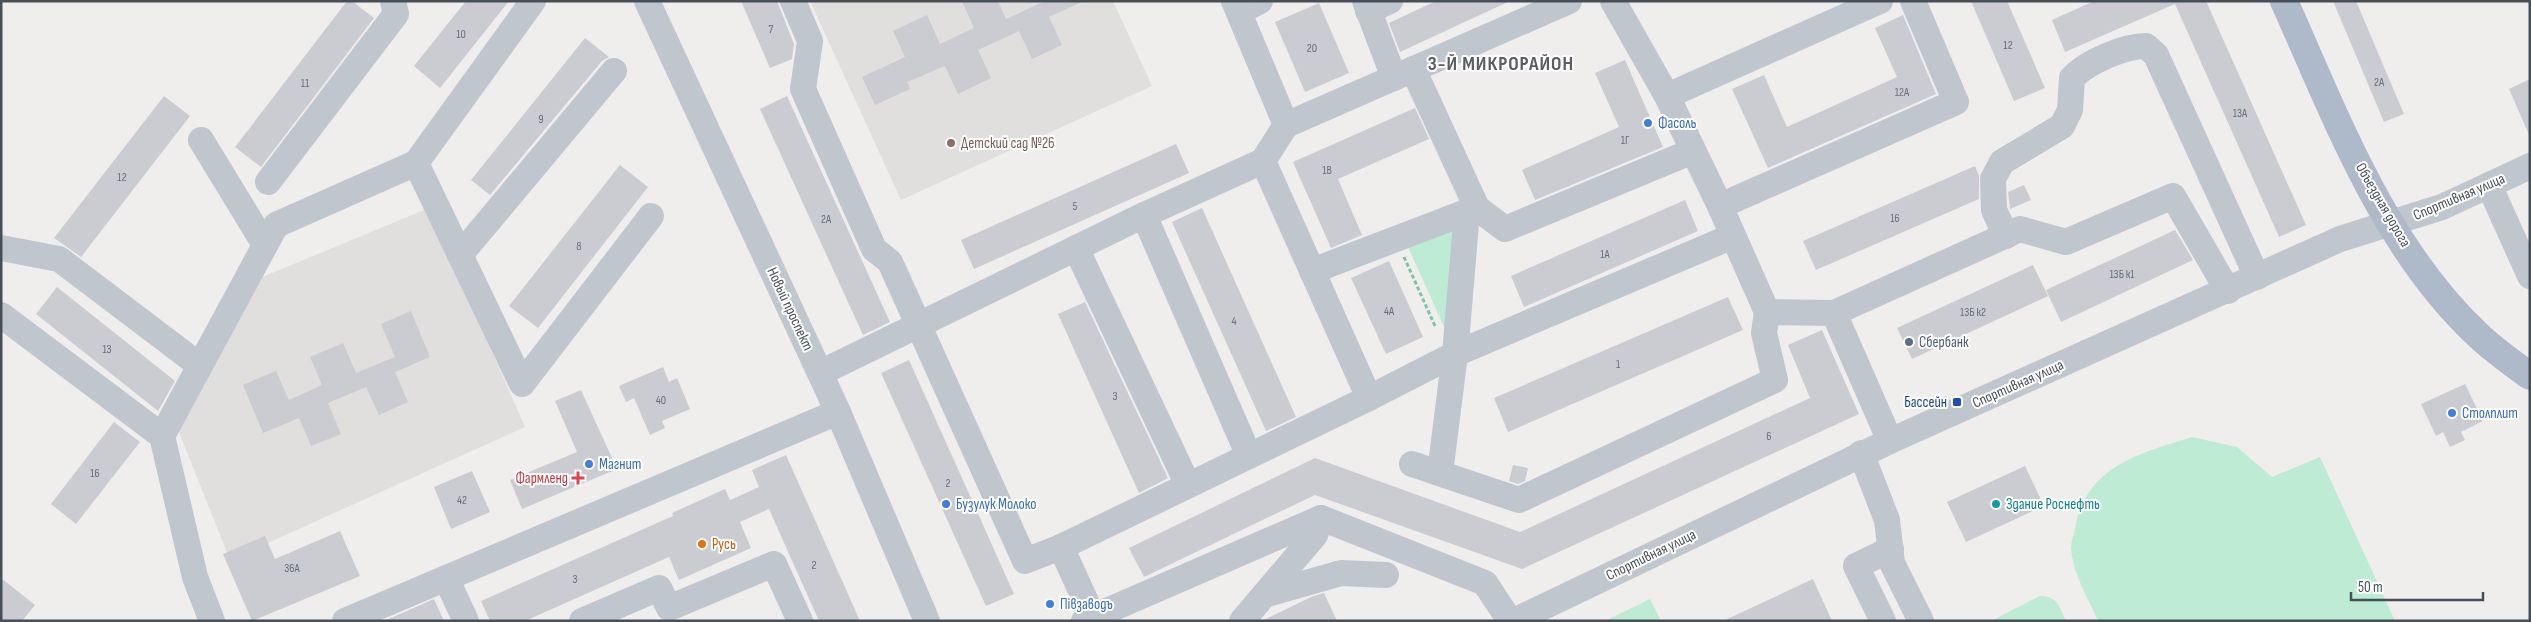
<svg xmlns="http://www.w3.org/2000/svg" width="2531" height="622" font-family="'Sofia Sans Condensed',sans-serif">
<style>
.education{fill:#e1dede}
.green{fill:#beebd3}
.building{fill:#caccd2}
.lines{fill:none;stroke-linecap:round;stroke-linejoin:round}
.path{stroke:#79c6a6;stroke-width:3;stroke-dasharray:4 2.5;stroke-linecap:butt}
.minor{stroke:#bfc6ce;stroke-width:26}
.major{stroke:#aebaca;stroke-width:28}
.shop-dot{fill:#3f7fe0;stroke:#fff;stroke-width:2}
.education-dot{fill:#8d6e63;stroke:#fff;stroke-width:2}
.service-dot{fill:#5c6f8a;stroke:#fff;stroke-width:2}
.transit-dot{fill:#1a4fb4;stroke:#fff;stroke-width:2}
.health-dot{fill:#e0444e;stroke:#fff;stroke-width:2}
.culture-dot{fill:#0f9aa8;stroke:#fff;stroke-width:2}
.food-dot{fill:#e8710a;stroke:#fff;stroke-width:2}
.labels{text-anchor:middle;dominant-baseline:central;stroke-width:4;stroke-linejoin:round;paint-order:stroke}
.number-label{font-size:12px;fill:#686e77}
.shop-label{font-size:15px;fill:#366cbe;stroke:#fff;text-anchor:start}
.education-label{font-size:15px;fill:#785e54;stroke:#fff;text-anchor:start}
.street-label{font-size:15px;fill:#474f59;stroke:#fff}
.service-label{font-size:15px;fill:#4e5e75;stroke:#fff;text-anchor:start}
.transit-label{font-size:15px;fill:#164399;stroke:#fff;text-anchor:end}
.health-label{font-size:15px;fill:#be3a42;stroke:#fff;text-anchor:end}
.culture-label{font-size:15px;fill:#0d838f;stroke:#fff;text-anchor:start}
.food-label{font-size:15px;fill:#c56008;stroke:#fff;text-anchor:start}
.district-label{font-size:20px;font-weight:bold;letter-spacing:1px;fill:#5a5d61;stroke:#fff}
</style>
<rect width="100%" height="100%" fill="#f0eded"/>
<g class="education">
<path d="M810,1H1113L1152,86L901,200Z"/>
<path d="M429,208L525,427L230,560L175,422L243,285Z"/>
</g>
<g class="green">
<path d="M1457,224L1445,329L1408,247Z"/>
<path d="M2192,437L2237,447L2272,477L2320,457L2395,621H2098C2088,598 2073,574 2071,549C2071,541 2075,531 2076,523C2090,464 2142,453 2192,437Z"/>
<path d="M2040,596C2057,596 2059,606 2066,621H1991Z"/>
<path d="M1650,599L1661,621H1605Z"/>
</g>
<g class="building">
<path d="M347,1H352L374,18L261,167L235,147Z"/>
<path d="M466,1H509L440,88L414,66Z"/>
<path d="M741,1H777L794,44L792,59L770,68Z"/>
<path d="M962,1H998L1006,19L1045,1H1084L1049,17L1062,45L1032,59L1019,31L978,50L991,78L958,94L945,66L907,82L910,89L875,105L862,77L905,57L893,31L927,15L940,44L974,28Z"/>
<path d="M1436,1H1510L1400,52L1389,23Z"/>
<path d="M1971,1H2007L2045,88L2014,101Z"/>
<path d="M2094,1H2206L2306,225L2279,237L2175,4L2065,52L2052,20Z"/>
<path d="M2333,1H2356L2404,114L2384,122Z"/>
<path d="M1319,3L1349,73L1305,92L1275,22Z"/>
<path d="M1903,15L1936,94L1768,168L1732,89L1764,75L1787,127L1897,77L1875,28Z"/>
<path d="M585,38L609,57L602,61L490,195L471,180Z"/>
<path d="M1625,60L1663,147L1535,200L1522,170L1619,127L1595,73Z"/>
<path d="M2530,79V137L2509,89Z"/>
<path d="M164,96L190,116L81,257L54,238Z"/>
<path d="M787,96L890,322L863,335L760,109Z"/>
<path d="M1415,108L1429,139L1338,179L1362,235L1331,248L1293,162Z"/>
<path d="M1176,144L1189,173L974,269L961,240Z"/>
<path d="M620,165L648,187L538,328L509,306Z"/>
<path d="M1975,166L1979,176V199L1816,270L1803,241Z"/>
<path d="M2024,185L2031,200L2010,209L2008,192Z"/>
<path d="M1685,200L1698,231L1524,307L1511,276Z"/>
<path d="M1202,208L1296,417L1266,431L1172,222Z"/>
<path d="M2175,230L2193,260L2061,322L2046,290Z"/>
<path d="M1389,261L1423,337L1386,354L1351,278Z"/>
<path d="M2033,265L2048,296L1912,359L1897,328Z"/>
<path d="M57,287L175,381L158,411L36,314Z"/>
<path d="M1728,297L1743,330L1508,432L1494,398Z"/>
<path d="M1085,302L1168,478L1139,493L1058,314Z"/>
<path d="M411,311L430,357L395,372L408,402L379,415L366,387L328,403L341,434L311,446L299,418L263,433L243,385L276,371L289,400L322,385L310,357L343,343L356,373L395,357L381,324Z"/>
<path d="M1822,330L1859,414L1522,569L1315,495L1144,577L1129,548L1315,458L1520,532L1810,398L1788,345Z"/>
<path d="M909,360L1014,594L986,606L881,373Z"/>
<path d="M663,367L669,382L677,378L690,409L662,421L665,428L650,435L634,398L626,402L619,386Z"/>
<path d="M2465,384L2483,421L2461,432L2465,440L2450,447L2443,432L2436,436L2421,404Z"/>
<path d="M581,390L617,469L522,509L510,480L577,452L555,401Z"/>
<path d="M114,422L140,442L76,524L51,504Z"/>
<path d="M786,455L860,621H819L769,509L740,522L751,548L679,580L669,557L525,621H490L481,601L673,516L672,513L725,489L730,500L759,487L752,470Z"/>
<path d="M1513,465L1528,468L1525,481L1518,484L1509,481Z"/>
<path d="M2025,466L2044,506L1966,542L1947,502Z"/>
<path d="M472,471L490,512L451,529L434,487Z"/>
<path d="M340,531L360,576L252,621L223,554L265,536L275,559Z"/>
<path d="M1,578L35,605L22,621H1Z"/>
<path d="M1813,579L1832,621H1723Z"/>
<path d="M1324,593L1337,621H1262L1311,597Z"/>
<path d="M434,599L444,621H384Z"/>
</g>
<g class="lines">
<path class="path" d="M1404,257L1435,326"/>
<g class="minor">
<path d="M533,1L416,163L522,384L651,216"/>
<path d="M647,1L838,412L927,621"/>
<path d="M793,1L810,41L803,89L874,249L890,262L1025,561L1061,547"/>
<path d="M1365,1L1394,78"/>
<path d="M1613,1L1667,96L1720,206L1767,312L1834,313L1890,441"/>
<path d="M1368,11L1390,1"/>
<path d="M1239,12L1260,1"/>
<path d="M1667,96L1880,1"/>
<path d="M1286,125L1569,1"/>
<path d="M201,140L265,245"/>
<path d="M268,182L396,14L393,1"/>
<path d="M2489,185L2530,276"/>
<path d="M1720,206L1956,102L1913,1"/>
<path d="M1477,208L1505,229L1693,151"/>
<path d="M1144,215L1249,456"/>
<path d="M2006,236L1994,210L1993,179L2002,162L2062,126L2070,110L2072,78C2087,62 2124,46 2146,46L2156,55L2257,277"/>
<path d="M1,248L59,259L199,365"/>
<path d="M1076,248L1188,485"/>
<path d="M460,255L614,71"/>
<path d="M1312,271L1477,208L1413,69"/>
<path d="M1834,313L2020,229L2066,242L2173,196L2228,291"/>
<path d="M1,315L162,436L195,577L212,621"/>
<path d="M820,373L1144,215L1263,161"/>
<path d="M1369,398L1455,354L1467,212"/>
<path d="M162,436L276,225L416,163"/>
<path d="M1861,453L1887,520L1892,563L1921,621"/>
<path d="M1412,464L1519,500L1775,380L1764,333L1767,312"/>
<path d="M1440,473L1455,354L1733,236"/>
<path d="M1321,518L1485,583L1510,621"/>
<path d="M446,578L466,621"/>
<path d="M1264,595L1341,573L1386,575"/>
<path d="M1093,617L1321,518L1315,535L1242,621"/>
<path d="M345,621L838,412"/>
<path d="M582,621L659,588L669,608L774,564L800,621"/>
<path d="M1084,621L1093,617L1061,547L1369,398L1263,161L1286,125L1234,1"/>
<path d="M1514,621L1890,441L2340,239L2442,207L2530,166"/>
<path d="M1883,621L1856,566L1891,549"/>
</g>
<path class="major" d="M2284,1C2336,117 2384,248 2479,336C2495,351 2512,363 2530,376"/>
</g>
<g class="shop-dot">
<circle cx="1648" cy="123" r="5"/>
<circle cx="2452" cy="413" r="5"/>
<circle cx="589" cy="464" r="5"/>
<circle cx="946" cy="504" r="5"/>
<circle cx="1050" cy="604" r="5"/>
</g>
<circle class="education-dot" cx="951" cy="143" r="5"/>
<circle class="service-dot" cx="1909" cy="342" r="5"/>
<rect class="transit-dot" x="1952" y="397" width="10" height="10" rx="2.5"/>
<path class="health-dot" d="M575.5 470.5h5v5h5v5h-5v5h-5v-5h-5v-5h5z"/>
<circle class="culture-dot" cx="1996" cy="504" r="5"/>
<circle class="food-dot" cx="702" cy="544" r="5"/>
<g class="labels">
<g class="number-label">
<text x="771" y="29">7</text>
<text x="461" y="34">10</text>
<text x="2008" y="45">12</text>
<text x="1312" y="48">20</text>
<text x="2379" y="82">2А</text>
<text x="305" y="83">11</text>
<text x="1902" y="92">12А</text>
<text x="2240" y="113">13А</text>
<text x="541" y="119">9</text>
<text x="1625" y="140">1Г</text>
<text x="1327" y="170">1В</text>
<text x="122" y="177">12</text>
<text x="1075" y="206">5</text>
<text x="1895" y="218">16</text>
<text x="826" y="219">2А</text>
<text x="579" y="246">8</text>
<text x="1605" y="254">1А</text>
<text x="2122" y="274">13Б к1</text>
<text x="1389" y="311">4А</text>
<text x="1973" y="312">13Б к2</text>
<text x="1234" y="321">4</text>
<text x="107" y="349">13</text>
<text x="1618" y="364">1</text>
<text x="1115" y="396">3</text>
<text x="661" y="400">40</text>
<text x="1769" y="436">6</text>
<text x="95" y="473">16</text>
<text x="948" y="483">2</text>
<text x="462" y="500">42</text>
<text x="814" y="565">2</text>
<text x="292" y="568">36А</text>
<text x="575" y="579">3</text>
</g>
<g class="shop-label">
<text x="1658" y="123">Фасоль</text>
<text x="2462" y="413">Столплит</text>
<text x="599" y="464">Магнит</text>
<text x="956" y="504">Бузулук Молоко</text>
<text x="1060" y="604">Півзаводъ</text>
</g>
<g class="education-label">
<text x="961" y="143">Детский сад №26</text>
</g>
<g class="street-label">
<text transform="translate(2459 197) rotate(-23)">Спортивная улица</text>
<text transform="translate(2383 205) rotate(60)">Объездная дорога</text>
<text transform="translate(790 309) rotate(65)">Новый проспект</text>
<text transform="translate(2018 384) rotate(-24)">Спортивная улица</text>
<text transform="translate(1651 555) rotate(-26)">Спортивная улица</text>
</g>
<g class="service-label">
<text x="1919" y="342">Сбербанк</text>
</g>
<g class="transit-label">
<text x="1947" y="402">Бассейн</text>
</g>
<g class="health-label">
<text x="568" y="478">Фармленд</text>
</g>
<g class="culture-label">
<text x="2006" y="504">Здание Роснефть</text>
</g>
<g class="food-label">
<text x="712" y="544">Русь</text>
</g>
<g class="district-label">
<text x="1501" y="64">3-Й МИКРОРАЙОН</text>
</g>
</g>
<rect width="2531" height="622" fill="none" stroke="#474f59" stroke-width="5"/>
<path d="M2351 592v8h132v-8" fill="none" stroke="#474f59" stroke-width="2.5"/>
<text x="2358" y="592" font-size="15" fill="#474f59" stroke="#ffffff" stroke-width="4" paint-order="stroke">50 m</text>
</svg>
